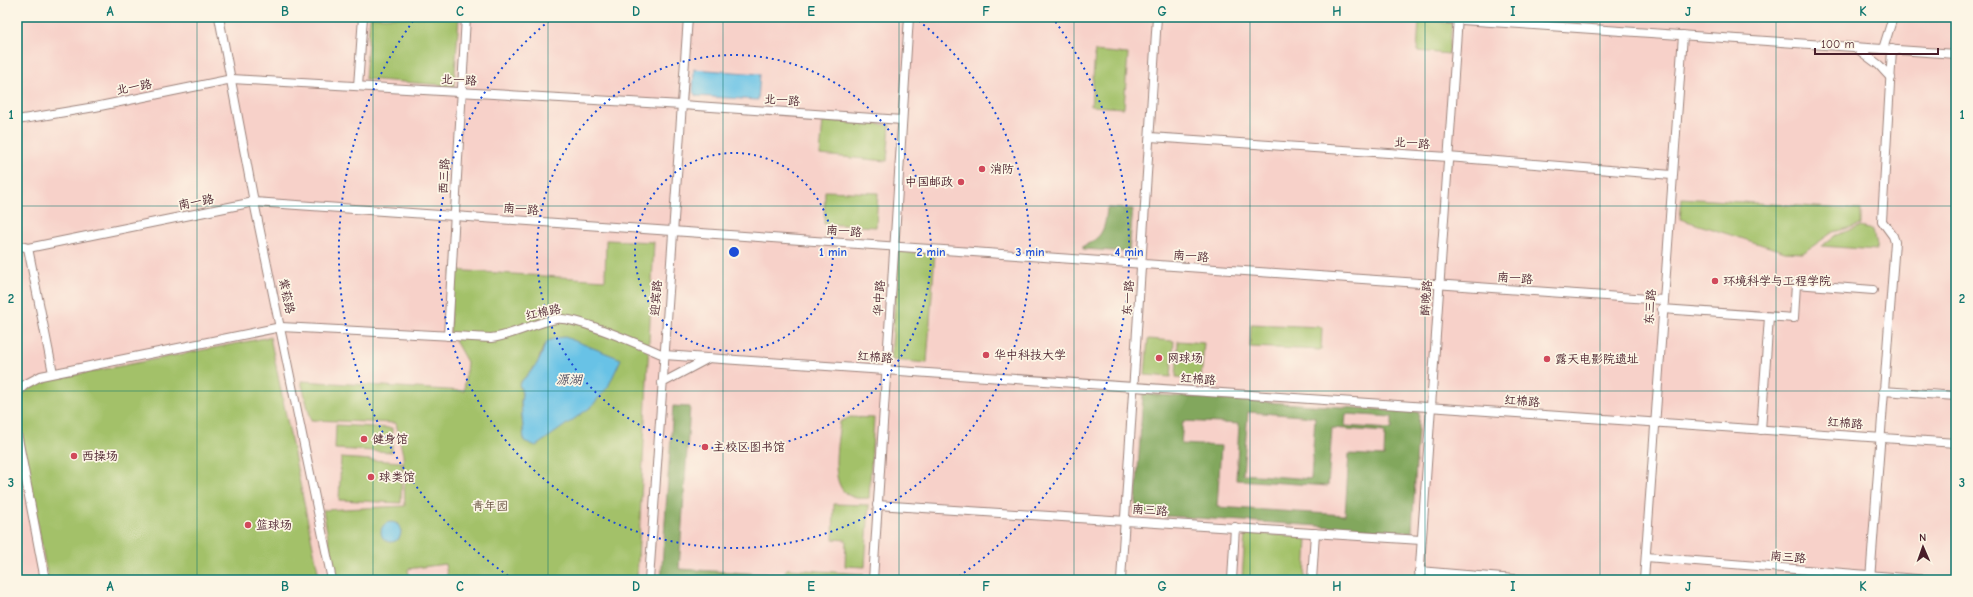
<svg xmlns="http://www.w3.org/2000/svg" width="1973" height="597" font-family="'Comic Neue','LXGW WenKai TC',sans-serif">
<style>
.built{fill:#f7d1c9}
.green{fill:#a3c169;stroke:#76704a;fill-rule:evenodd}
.forest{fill:#82a75d;stroke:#666344;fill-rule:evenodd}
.water{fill:#68c2e6;stroke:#597088}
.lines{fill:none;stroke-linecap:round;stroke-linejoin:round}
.minor-casing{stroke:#9c827a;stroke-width:10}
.minor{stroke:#fff;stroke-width:8}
.grid{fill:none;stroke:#0f766e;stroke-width:1;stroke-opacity:0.55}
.ring{fill:none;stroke:#1d4ed8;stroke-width:2;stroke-dasharray:2 4}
.poi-dot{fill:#d1495b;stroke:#fcf5e5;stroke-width:1.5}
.labels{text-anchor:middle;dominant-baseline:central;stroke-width:3.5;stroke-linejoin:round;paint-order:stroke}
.street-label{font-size:12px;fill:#4a1f2b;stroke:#fcf5e5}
.poi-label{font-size:12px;fill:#4a1f2b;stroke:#fcf5e5;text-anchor:start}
.park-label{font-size:12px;fill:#65503e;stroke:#fcf5e5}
.water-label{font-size:13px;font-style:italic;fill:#535063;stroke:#fcf5e5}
.centre{fill:#1d4ed8;stroke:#fcf5e5;stroke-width:2}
.ring-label{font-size:12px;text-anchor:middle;font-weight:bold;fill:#1d4ed8;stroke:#fcf5e5;stroke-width:3.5;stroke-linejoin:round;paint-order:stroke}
.neatline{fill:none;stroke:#0f766e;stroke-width:1.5}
.grid-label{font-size:13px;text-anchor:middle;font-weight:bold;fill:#0f766e}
</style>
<rect width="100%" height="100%" fill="#fcf5e5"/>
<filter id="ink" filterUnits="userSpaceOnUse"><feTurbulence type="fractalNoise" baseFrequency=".025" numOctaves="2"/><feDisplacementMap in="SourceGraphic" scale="8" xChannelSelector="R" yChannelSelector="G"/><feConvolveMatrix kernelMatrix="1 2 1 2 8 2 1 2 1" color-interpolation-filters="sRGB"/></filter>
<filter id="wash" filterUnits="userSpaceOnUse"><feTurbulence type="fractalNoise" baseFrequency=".012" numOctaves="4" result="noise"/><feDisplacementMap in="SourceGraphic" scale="16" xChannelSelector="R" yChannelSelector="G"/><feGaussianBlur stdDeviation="0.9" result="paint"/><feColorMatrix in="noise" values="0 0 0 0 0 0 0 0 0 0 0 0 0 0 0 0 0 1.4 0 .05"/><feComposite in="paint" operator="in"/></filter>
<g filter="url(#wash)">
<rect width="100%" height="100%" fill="#eee6c8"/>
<rect class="built" x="17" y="17" width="1939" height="563"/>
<g class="green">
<path d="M370,17H459L454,86L365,79Z"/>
<path d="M1419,21L1452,23L1449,54L1417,51Z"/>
<path d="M1095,51L1128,54L1124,108L1091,106Z"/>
<path d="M823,120L890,125L887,161L820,155Z"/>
<path d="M825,191L878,193L876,227L824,224Z"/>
<path d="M1682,198L1861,210V225L1833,232L1803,253L1785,252L1680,219Z"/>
<path d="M1860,227L1873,230L1877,250L1821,246L1836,235Z"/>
<path d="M606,240L654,242L637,580H448L445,564L408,569L410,580H336L323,510L405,506L403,455L396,423L311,420L301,381L464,391L467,362L450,332L452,270L605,280ZM544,345L524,440L521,403L522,393L519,384L537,364ZM397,523L401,529L400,536L389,541L383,537Z"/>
<path d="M898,251L935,254L927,363L891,360Z"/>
<path d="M1251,324L1322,327L1321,350L1250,347Z"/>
<path d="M270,337L319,576L297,580H48L17,414C17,393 27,390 43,381Z"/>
<path d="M1148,339L1174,341L1171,377L1145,375Z"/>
<path d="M1178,341L1204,343L1201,379L1176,377Z"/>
<path d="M850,417L874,418L869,498C864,498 857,499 853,497C827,490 838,442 840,422Z"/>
<path d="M336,425L392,428V452L335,449Z"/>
<path d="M341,458L402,462L401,503L339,500Z"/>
<path d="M834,504L869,505L865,567L845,566L846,540L833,539Z"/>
<path d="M1245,533L1307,537L1305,580H1242Z"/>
<path d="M787,569L863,574V580H782V575Z"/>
</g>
<g class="forest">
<path d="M1107,208L1133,209L1129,252L1083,249V246C1103,238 1105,228 1107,208Z"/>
<path d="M1143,394L1419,412L1412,532L1135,514ZM1248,412L1315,417L1311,479L1243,474ZM1346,414L1392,417V429L1345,426ZM1183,421L1239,424L1236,480L1328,486L1332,428L1385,432L1384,456L1349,454L1345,515L1217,507L1221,446L1181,444Z"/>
<path d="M673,406L690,407L679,569L782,575V580H661Z"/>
</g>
<g class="water">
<path d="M694,69L760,74L758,100L696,96L693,92Z"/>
<path d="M565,337L621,359L608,387L591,407L536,446L524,441L521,403L522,393L519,384C524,378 531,372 536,365C548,349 537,339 565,337Z"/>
<circle cx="391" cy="532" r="10"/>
</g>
</g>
<g filter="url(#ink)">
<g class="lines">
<g class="minor-casing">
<g id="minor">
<path d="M219,17L254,202L332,580"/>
<path d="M1418,17L1956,54"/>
<path d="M1855,47L1879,65L1891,78"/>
<path d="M1883,49L1893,17"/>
<path d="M358,86L363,17"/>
<path d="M17,120L95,107L232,79L682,105L902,120"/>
<path d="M1150,137L1448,157L1672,175"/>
<path d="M17,241L18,245L28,248"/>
<path d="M28,248L254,202L1663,300"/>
<path d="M28,248L53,373"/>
<path d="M1662,309L1794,318L1796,284L1873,290"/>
<path d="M448,336L466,17"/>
<path d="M662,383L709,358"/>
<path d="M1883,391L1956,396"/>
<path d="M17,392L26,384L41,376L281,327L491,338C514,335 534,323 556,319C576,316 642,346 664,355L1956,443"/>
<path d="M1761,430L1769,317"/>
<path d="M17,433L45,580"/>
<path d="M877,505L1421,540"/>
<path d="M1646,557L1929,580"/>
<path d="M1419,571L1526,580"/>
<path d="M649,580L688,17"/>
<path d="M873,580L909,17"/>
<path d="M1121,580L1157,17"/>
<path d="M1232,580L1235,527"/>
<path d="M1312,580L1315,533"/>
<path d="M1419,580L1458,17"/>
<path d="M1644,580L1683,35"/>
<path d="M1870,580L1895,242L1893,236L1882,221L1892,49"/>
</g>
</g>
<use href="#minor" class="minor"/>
</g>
</g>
<path class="grid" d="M197,17V580M373,17V580M548,17V580M723,17V580M899,17V580M1074,17V580M1250,17V580M1425,17V580M1600,17V580M1776,17V580M17,206H1956M17,391H1956"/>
<g class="ring">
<circle cx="734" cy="252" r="99"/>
<circle cx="734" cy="252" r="197"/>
<path d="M914 17A296 296 0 1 1 554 17"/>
<path d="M513 579A395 395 0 0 1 416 17M1052 17A395 395 0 0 1 955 579"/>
</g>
<g class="poi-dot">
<circle cx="982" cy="169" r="4"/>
<circle cx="961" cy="182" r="4"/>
<circle cx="1715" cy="281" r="4"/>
<circle cx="986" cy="355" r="4"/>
<circle cx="1159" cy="358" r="4"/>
<circle cx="1547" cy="359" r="4"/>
<circle cx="364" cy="439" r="4"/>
<circle cx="705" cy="447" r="4"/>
<circle cx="74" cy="456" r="4"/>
<circle cx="371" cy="477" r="4"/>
<circle cx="248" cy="525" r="4"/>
</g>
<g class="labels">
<g class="street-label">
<text transform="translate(459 80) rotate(3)">北一路</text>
<text transform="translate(134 87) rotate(-11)">北一路</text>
<text transform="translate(782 100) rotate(4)">北一路</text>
<text transform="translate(1412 143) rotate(4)">北一路</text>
<text transform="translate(444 176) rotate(-87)">西三路</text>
<text transform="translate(196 202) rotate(-11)">南一路</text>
<text transform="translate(521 209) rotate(4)">南一路</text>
<text transform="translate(844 231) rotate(4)">南一路</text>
<text transform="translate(1191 256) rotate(4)">南一路</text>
<text transform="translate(1515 278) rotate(4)">南一路</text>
<text transform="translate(287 296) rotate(78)">紫菘路</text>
<text transform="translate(656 298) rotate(-86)">迎宾路</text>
<text transform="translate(879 298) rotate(-86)">华中路</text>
<text transform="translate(1128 298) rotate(-86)">东一路</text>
<text transform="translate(1426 298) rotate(-86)">醉晚路</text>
<text transform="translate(1650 307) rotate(-86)">东三路</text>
<text transform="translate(543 312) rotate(-12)">红棉路</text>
<text transform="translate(875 357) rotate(4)">红棉路</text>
<text transform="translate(1198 379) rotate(4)">红棉路</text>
<text transform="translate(1522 401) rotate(4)">红棉路</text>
<text transform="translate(1845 423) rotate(4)">红棉路</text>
<text transform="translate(1150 510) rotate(4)">南三路</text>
<text transform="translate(1788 557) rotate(5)">南三路</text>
</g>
<g class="poi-label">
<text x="990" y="169">消防</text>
<text x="953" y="182" text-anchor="end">中国邮政</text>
<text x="1723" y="281">环境科学与工程学院</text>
<text x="994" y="355">华中科技大学</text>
<text x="1167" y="358">网球场</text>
<text x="1555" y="359">露天电影院遗址</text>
<text x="372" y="439">健身馆</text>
<text x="713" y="447">主校区图书馆</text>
<text x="82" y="456">西操场</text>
<text x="379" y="477">球类馆</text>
<text x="256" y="525">篮球场</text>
</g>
<g class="park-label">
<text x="490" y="506">青年园</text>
</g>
<g class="water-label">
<text x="569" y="379">源湖</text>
</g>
</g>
<circle cx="734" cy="252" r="6" class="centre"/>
<g class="ring-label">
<text x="833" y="256">1 min</text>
<text x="931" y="256">2 min</text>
<text x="1030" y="256">3 min</text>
<text x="1129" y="256">4 min</text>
</g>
<rect width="1973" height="597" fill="none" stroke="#fcf5e5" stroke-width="44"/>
<g transform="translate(1923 547) rotate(358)" stroke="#fcf5e5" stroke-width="3" paint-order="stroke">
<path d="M0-3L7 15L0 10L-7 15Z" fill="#4a1f2b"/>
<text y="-6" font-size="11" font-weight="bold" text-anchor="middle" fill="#4a1f2b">N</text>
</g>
<path d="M1815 48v6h123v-6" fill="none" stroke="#4a1f2b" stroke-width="2"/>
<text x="1821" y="48" font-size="12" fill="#4a1f2b" stroke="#fcf5e5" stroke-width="3" paint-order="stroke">100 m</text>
<rect x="22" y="22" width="1929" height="553" class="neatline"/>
<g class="grid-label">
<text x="110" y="16">A</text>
<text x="285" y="16">B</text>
<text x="460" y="16">C</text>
<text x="636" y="16">D</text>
<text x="811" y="16">E</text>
<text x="986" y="16">F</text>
<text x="1162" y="16">G</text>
<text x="1337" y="16">H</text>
<text x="1513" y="16">I</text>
<text x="1688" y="16">J</text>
<text x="1863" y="16">K</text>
<text x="11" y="119">1</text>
<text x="1962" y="119">1</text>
<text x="11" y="303">2</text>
<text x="1962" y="303">2</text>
<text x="11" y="487">3</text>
<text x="1962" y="487">3</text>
<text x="110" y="591">A</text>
<text x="285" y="591">B</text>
<text x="460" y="591">C</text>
<text x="636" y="591">D</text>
<text x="811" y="591">E</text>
<text x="986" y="591">F</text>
<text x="1162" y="591">G</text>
<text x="1337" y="591">H</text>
<text x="1513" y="591">I</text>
<text x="1688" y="591">J</text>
<text x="1863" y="591">K</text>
</g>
</svg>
